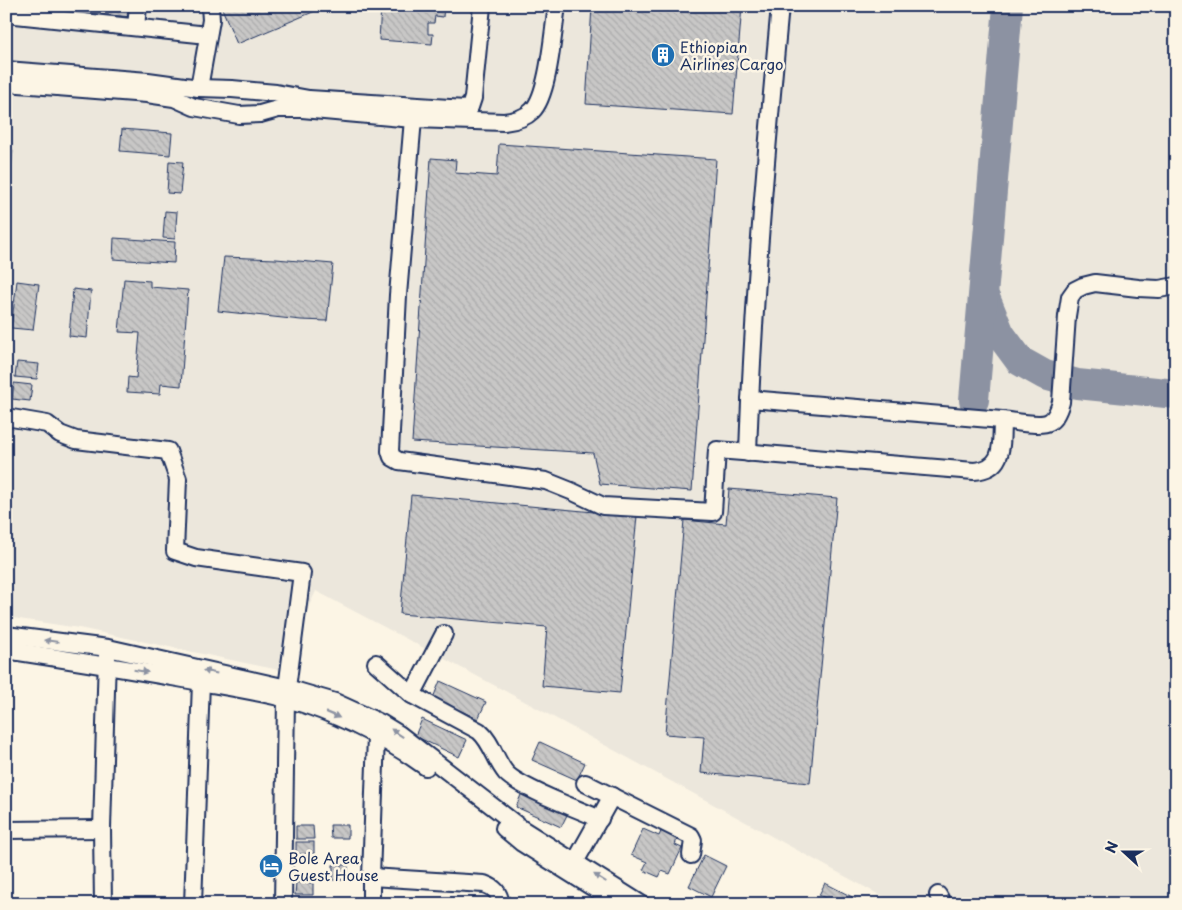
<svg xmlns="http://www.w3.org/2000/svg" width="1182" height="910" font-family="'Playpen Sans',sans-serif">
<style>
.built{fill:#ece7dc}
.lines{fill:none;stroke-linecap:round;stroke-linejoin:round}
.taxiway{stroke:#8c92a2;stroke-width:30}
.building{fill:url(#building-back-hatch);stroke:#1b2f5e}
.minor-casing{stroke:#1b2f5e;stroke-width:20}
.minor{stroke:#fcf5e5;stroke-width:16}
.oneway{fill:#8c92a2}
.labels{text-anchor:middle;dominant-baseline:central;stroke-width:5;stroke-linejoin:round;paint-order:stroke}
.poi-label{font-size:15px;fill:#1b2f5e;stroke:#fcf5e5;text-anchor:start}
</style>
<defs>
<pattern id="building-back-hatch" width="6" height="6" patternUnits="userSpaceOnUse" patternTransform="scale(1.25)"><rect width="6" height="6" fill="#c8c7c6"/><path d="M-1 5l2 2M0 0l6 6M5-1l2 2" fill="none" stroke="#ababac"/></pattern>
</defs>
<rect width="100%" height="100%" fill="#fcf5e5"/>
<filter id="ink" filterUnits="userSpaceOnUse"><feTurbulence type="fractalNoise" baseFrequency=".02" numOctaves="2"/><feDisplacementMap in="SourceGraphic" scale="10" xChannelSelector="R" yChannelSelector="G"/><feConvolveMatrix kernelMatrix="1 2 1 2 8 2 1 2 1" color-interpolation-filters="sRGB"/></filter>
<g filter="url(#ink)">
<path class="built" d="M6,6H1176V904H896L522,700L316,591L279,670L79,628L6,617Z"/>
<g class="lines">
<g class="taxiway">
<path d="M986,300L1000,334L1020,361L1045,375L1077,384L1176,394"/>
<path d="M974,400L1008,6"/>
</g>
</g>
<g class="building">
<path d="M6,6H132L131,17L77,12V16L62,15L63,11L38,9V14Z"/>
<path d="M221,6H327L237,44Z"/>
<path d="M381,6H444L443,17L435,16L434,23H428V34H433L432,44L379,40Z"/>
<path d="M592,6H742L733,114L586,104Z"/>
<path d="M122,129L172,133L170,155L120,151Z"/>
<path d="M499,144L716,159L692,491L600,484L593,453L412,442L431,158L456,160L455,173L497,176Z"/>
<path d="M6,149L13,150L9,190H6Z"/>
<path d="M169,161L183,162L180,194L167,193Z"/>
<path d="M165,211L177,212L175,239L163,238Z"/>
<path d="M114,238L175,242L174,263L113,259Z"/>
<path d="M224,257L276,259L333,264L327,321L301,320L218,311Z"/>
<path d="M124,279L150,281V287L188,290L181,386L161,384L160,394L127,392L128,377L136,378L140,333L119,332Z"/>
<path d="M17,281L39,284L33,330L11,328Z"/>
<path d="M73,289L91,291L87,338L69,336Z"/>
<path d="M17,362L39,364L37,379L15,377Z"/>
<path d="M14,383L32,385L30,401L12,399Z"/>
<path d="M729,489L837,498L810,783L701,773L704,737L665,734L684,520L726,524Z"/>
<path d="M411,495L637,516L620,693L542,686L547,627L400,614Z"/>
<path d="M440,681L486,702L478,719L433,698Z"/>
<path d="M422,719L467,740L459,757L415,736Z"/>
<path d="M540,742L585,763L577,780L532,760Z"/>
<path d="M523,790L569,811L561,827L516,807Z"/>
<path d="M330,825H348V838H331Z"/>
<path d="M296,826H313L314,839H296Z"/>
<path d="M643,829L659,836L662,829L678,836L675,845L682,848L670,874L662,871L659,877L643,870L647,862L631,855Z"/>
<rect x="296" y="842" width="18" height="12"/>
<path d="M704,855L726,866L711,897L689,886Z"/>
<rect x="333" y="865" width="15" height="15"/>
<path d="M296,882L313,883V895H295Z"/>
<path d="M825,883L856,899L853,904H837L819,895Z"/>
</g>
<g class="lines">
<g class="minor-casing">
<g id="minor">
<path d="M6,14L208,35"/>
<path d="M136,27L138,6"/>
<path d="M6,70L148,81L199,88L232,89L276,93L309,99L465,109L470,107L473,98L482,6"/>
<path d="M6,83L147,94L174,98L194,107L239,115L260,114L278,109H302L413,119L504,122C514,121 525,118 532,111C549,95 553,30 557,6"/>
<path d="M199,88L211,20L210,6"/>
<path d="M413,119L398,295L390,451L392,457L399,461L546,481L571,491L603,506L713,512L717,450L974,471C1005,469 1001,444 1002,420C1012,421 1040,427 1049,422C1055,419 1059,409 1061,402L1067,316L1070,297L1075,290L1083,286L1095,283L1138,288L1159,289L1176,286"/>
<path d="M750,399L1002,420"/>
<path d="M6,417L47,424L60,434L76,440L168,451L178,479L175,551L196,558L302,573L287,688"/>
<path d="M748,453C753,304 766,155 780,6"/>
<path d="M6,635L108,648L287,688L335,702L381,723L399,734L522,829L641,904"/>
<path d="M6,650C64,659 121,668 178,678C214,685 252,690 287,699C336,713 384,737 426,767"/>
<path d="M376,663L412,695L479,731C492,742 495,760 506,773C520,788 578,809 600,819"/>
<path d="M412,695L444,634"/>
<path d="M585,783L691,836L693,840L691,855"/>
<path d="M504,828L522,843L619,904"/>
<path d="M6,830L102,829"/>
<path d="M575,862L612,796"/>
<path d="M371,877L484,884C495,888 499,892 501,904"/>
<path d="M938,895L943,904"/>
<path d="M103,904L102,829L107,656"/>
<path d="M193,904L201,682"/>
<path d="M283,904L286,699"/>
<path d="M371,904V877L376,736"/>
</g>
</g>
<use href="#minor" class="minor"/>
</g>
<defs><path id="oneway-solid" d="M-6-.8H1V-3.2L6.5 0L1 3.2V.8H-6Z" transform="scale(1.25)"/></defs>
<g class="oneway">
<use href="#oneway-solid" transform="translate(51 641) rotate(-173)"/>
<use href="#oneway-solid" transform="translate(141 671) rotate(10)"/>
<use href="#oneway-solid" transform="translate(210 672) rotate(-168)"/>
<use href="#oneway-solid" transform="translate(333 715) rotate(23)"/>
<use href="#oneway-solid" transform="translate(397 733) rotate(-146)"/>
<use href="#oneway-solid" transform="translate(600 878) rotate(-148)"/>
</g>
</g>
<defs>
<g id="building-disc" transform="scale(1.25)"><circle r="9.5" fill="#1f6fb2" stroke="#fcf5e5"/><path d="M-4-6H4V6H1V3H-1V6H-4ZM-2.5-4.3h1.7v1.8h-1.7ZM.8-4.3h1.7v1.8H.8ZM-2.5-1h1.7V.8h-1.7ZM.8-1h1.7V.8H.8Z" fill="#fff"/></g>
<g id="hotel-disc" transform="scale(1.25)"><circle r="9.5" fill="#1f6fb2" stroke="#fcf5e5"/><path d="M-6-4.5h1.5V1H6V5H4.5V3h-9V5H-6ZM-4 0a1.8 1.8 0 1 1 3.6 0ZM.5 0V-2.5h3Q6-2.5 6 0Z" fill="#fff"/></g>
</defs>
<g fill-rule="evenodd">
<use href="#building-disc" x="663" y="55"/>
<use href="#hotel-disc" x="271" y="866"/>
</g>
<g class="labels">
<g class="poi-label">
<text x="680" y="46">Ethiopian<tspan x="680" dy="17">Airlines Cargo</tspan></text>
<text x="288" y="857">Bole Area<tspan x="288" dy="17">Guest House</tspan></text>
</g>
</g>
<rect width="1182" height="910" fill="none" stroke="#fcf5e5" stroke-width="25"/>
<rect x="12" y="12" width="1157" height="885" fill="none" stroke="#1b2f5e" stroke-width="2" filter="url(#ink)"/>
<g transform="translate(1124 852) rotate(291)" stroke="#fcf5e5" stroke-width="4" paint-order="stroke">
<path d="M0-4L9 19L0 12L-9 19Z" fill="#1b2f5e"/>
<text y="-8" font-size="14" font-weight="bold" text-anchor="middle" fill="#1b2f5e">N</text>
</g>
</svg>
